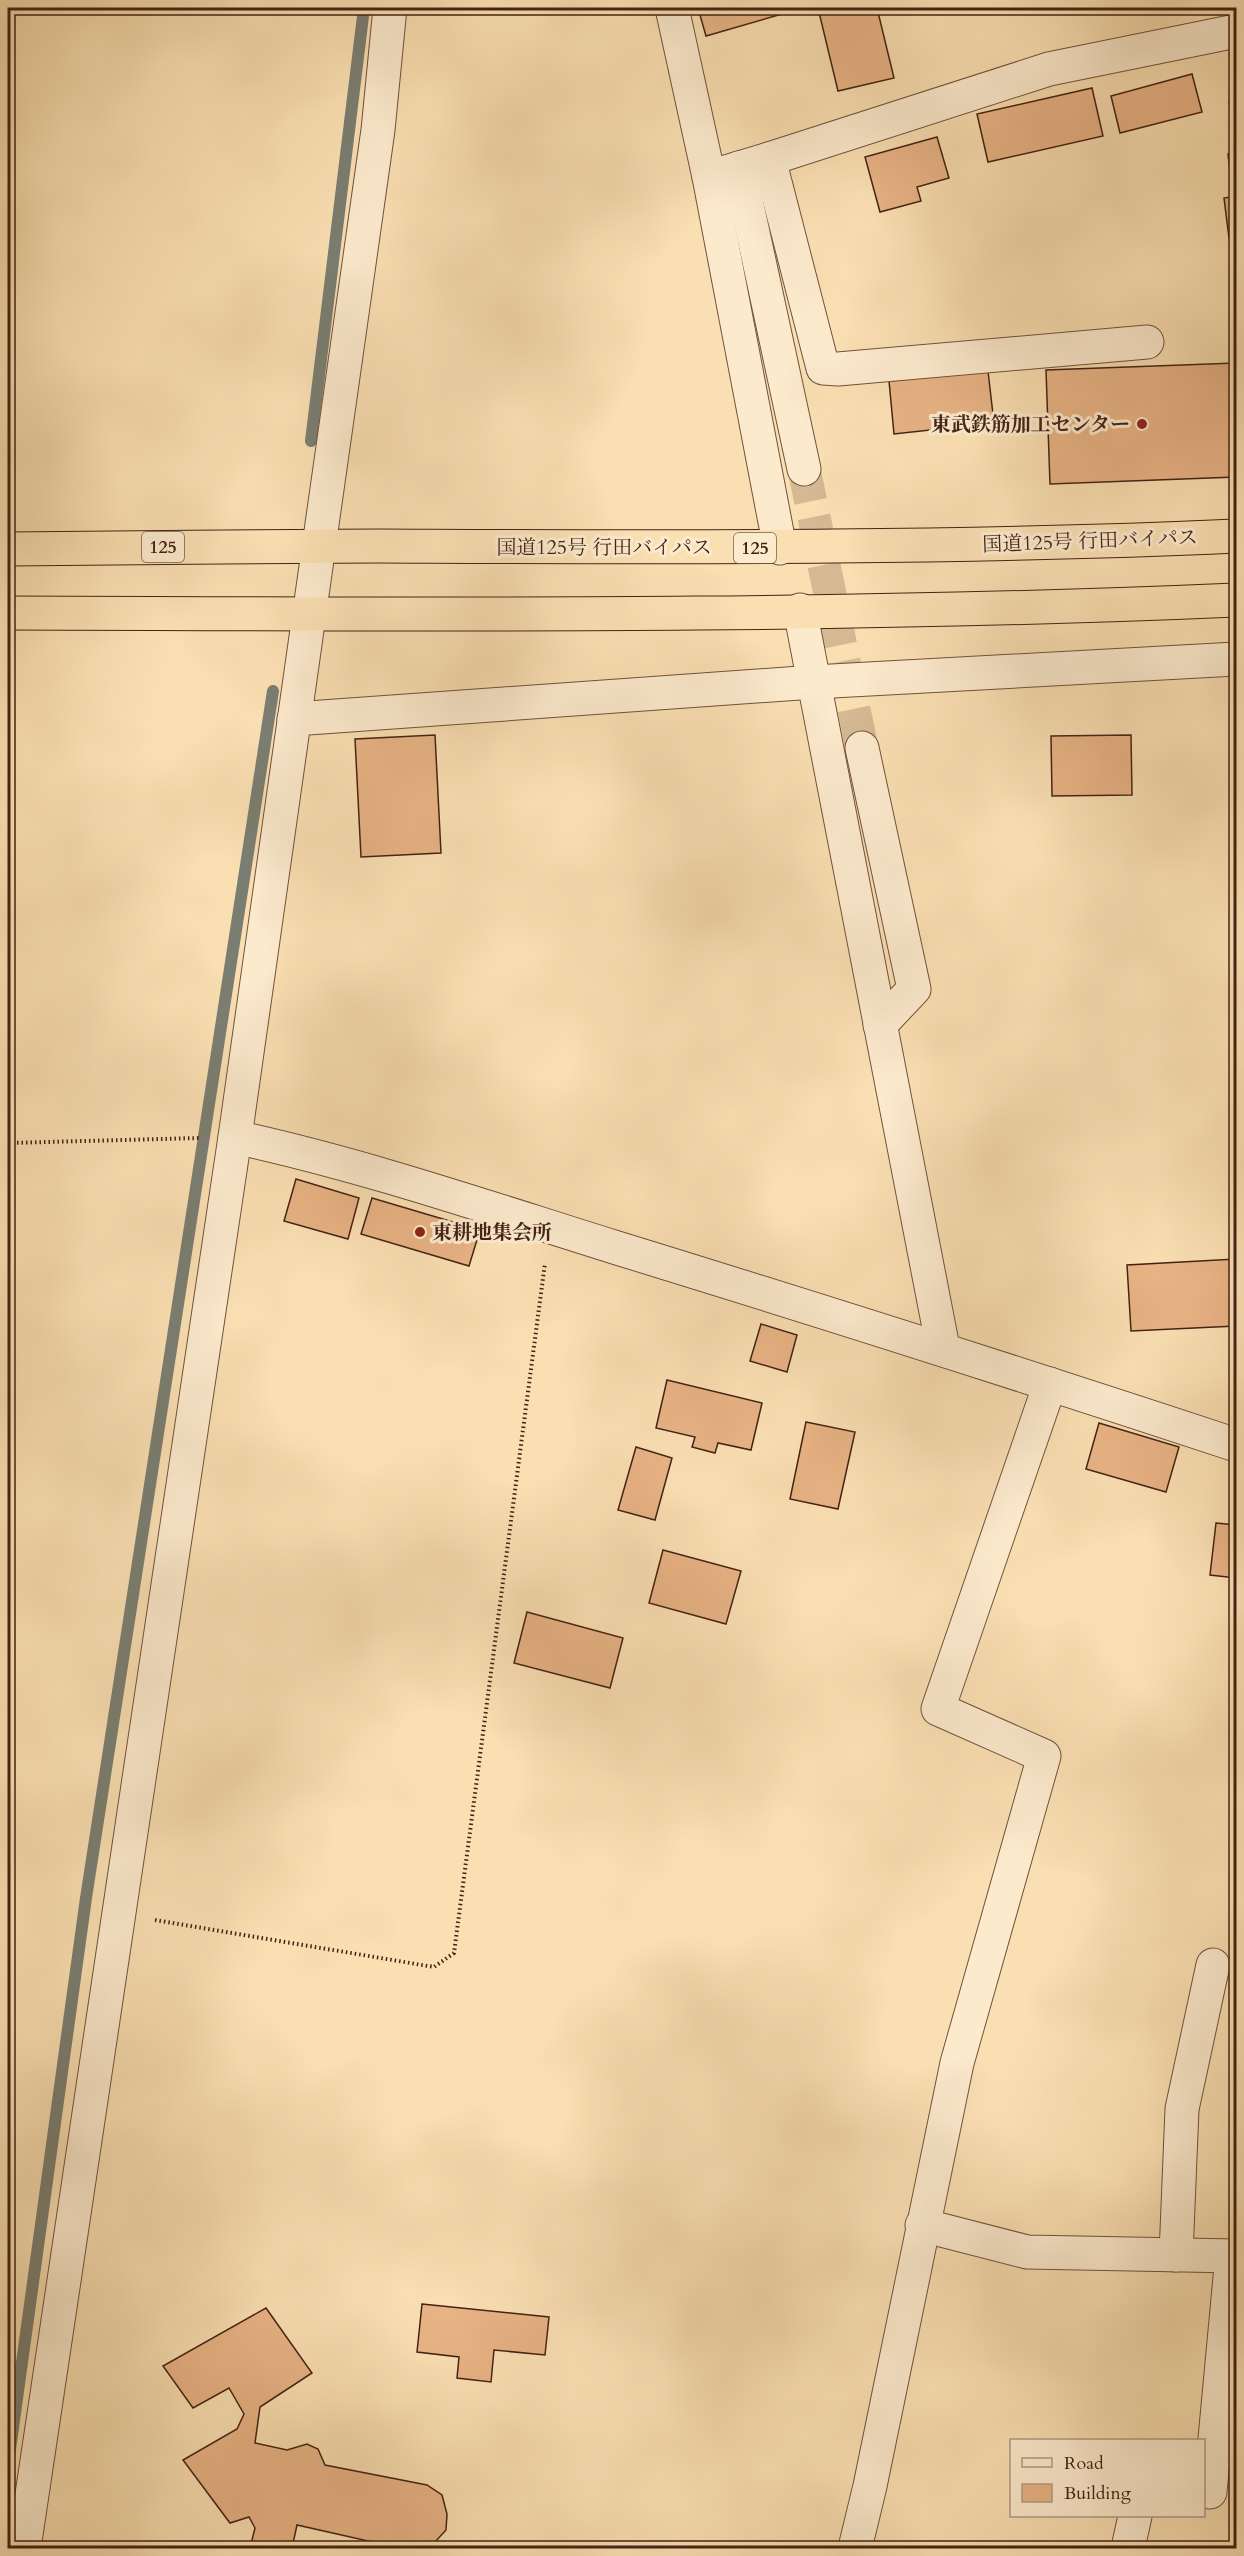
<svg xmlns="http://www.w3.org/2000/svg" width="1244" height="2556" font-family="Cardo,'Noto Serif JP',serif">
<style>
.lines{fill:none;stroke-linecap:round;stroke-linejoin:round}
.stream{stroke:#7a7e72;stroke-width:12}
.building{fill:#e8b385;stroke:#432215;stroke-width:1.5}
.minor-tunnel{stroke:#d5b993;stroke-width:33;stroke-dasharray:33 16;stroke-linecap:butt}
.minor-casing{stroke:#71513c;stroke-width:35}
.highway-casing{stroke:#432215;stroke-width:35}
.path{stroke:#432215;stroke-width:4;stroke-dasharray:1.5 3;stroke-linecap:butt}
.minor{stroke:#fceacd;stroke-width:33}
.highway{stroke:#fadfb2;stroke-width:33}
.poi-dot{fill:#8f2418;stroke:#fceacd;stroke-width:2}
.labels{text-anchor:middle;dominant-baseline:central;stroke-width:6;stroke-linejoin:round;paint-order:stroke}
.shield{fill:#fceacd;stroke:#7a5e4c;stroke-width:1.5}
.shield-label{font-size:18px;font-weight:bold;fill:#432215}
.poi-label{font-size:20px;font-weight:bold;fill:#432215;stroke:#fceacd;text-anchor:end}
.street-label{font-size:20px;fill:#432215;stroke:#fceacd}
</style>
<rect width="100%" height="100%" fill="#fadfb2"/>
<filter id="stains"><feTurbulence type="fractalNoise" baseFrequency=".00333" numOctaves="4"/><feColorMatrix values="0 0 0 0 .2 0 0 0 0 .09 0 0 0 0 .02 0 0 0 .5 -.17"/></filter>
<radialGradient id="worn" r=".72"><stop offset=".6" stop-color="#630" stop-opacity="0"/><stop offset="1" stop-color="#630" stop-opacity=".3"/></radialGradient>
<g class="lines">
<g class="stream">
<path d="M311,441L364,8"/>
<path d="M8,2464L86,1898L273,691"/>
</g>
</g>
<g class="building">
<path d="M698,8H795L796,10L706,36Z"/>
<path d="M818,8H877L894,78L838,91Z"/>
<path d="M1192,74L1202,112L1120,133L1111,96Z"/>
<path d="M1092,88L1103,136L988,162L977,114Z"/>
<path d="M1236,100V130L1233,131L1229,101Z"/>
<path d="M937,137L949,178L917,187L921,201L880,212L865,157Z"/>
<path d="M1228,154H1236V189H1232Z"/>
<path d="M1236,196V237L1229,238L1224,198Z"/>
<path d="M1236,363V477L1050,484L1046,370Z"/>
<path d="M988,371L994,423L894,434L889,381Z"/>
<path d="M435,735L441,853L361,857L355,739Z"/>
<path d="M1131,735L1132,795L1052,796L1051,736Z"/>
<path d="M296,1179L359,1198L348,1239L284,1221Z"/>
<path d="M372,1198L480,1230L469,1266L361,1234Z"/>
<path d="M1236,1259V1326L1131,1331L1127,1265Z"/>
<path d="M761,1324L797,1335L787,1372L750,1361Z"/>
<path d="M667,1380L762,1403L751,1450L718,1443L715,1453L692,1447L695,1437L656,1428Z"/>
<path d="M806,1422L855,1432L838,1509L790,1499Z"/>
<path d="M1099,1423L1179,1447L1166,1492L1086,1469Z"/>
<path d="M636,1447L672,1458L655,1520L618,1510Z"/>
<path d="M1216,1523L1236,1525V1578L1210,1575Z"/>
<path d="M663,1550L741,1571L726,1624L649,1603Z"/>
<path d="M527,1612L623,1638L610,1688L514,1663Z"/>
<path d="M422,2304L549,2317L545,2355L494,2350L491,2382L457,2378L459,2357L417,2352Z"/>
<path d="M266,2308L312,2373L260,2407L255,2443L287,2450L307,2444L318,2449L325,2465L427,2485L442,2495L447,2514L446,2530L435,2542L410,2548H399L297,2525L292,2548H250L255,2528L249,2517L230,2523L183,2460L237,2429L244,2414L229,2388L193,2408L163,2366Z"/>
</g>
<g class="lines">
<path class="minor-tunnel" d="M804,469L862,748"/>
<g class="minor-casing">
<g id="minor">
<path d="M672,8L709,177L769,159L823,368L838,369L1147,342"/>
<path d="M769,159L1049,69L1236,31"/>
<path d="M739,168L804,469"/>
<path d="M709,177L780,548"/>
<path d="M800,610L943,1348"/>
<path d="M294,719L814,682L1236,659"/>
<path d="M862,748L914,989L880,1025"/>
<path d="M235,1137C364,1165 489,1208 614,1247C822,1311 1030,1377 1236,1445"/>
<path d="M922,2225L1027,2252L1236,2256"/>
<path d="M1176,2255L1182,2109L1213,1965"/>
<path d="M1204,2491L1210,2492L1232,2256"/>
<path d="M24,2548L235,1137L378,130L390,8"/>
<path d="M855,2548L870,2486L957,2063L1044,1756L938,1709L1050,1384"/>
<path d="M1128,2548L1135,2516"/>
</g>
</g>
<g class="highway-casing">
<g id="highway">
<path d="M8,549C131,548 255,546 378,546C664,547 950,549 1236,536"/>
<path d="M8,613C417,614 827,618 1236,600"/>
</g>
</g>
<g class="path">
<path d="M8,1143L199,1138"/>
<path d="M155,1920L434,1967L454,1953L545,1263"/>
</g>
<use href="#minor" class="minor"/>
<use href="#highway" class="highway"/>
</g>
<g class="poi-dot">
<circle cx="1142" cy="424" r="6"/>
<circle cx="420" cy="1232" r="6"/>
</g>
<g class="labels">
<g class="shield">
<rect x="142" y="532" width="42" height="30" rx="4.5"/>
<rect x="734" y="533" width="42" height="30" rx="4.5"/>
</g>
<g class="shield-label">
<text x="163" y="547">125</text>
<text x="755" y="548">125</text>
</g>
<g class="poi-label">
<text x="1130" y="424">東武鉄筋加工センター</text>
<text x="432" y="1232" text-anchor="start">東耕地集会所</text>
</g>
<g class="street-label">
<text transform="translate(1090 541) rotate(-2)">国道125号 行田バイパス</text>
<text x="604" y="547">国道125号 行田バイパス</text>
</g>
</g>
<rect width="1244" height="2556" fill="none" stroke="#fadfb2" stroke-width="30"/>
<rect x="9" y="9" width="1226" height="2538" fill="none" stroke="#432215" stroke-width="3"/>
<rect x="15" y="15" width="1214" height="2526" fill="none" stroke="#432215" stroke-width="1.5"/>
<rect x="1010" y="2439" width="195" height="78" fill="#fceacd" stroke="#b29a83" stroke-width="1.5"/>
<rect x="1022" y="2458" width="30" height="9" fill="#fceacd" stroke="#b29a83" stroke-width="1.5"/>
<text x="1064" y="2469" font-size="18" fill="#432215">Road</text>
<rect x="1022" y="2484" width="30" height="18" fill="#e8b385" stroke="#b29a83" stroke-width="1.5"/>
<text x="1064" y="2499" font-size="18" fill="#432215">Building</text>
<rect width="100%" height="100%" filter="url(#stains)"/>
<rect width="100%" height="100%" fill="url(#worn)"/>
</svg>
